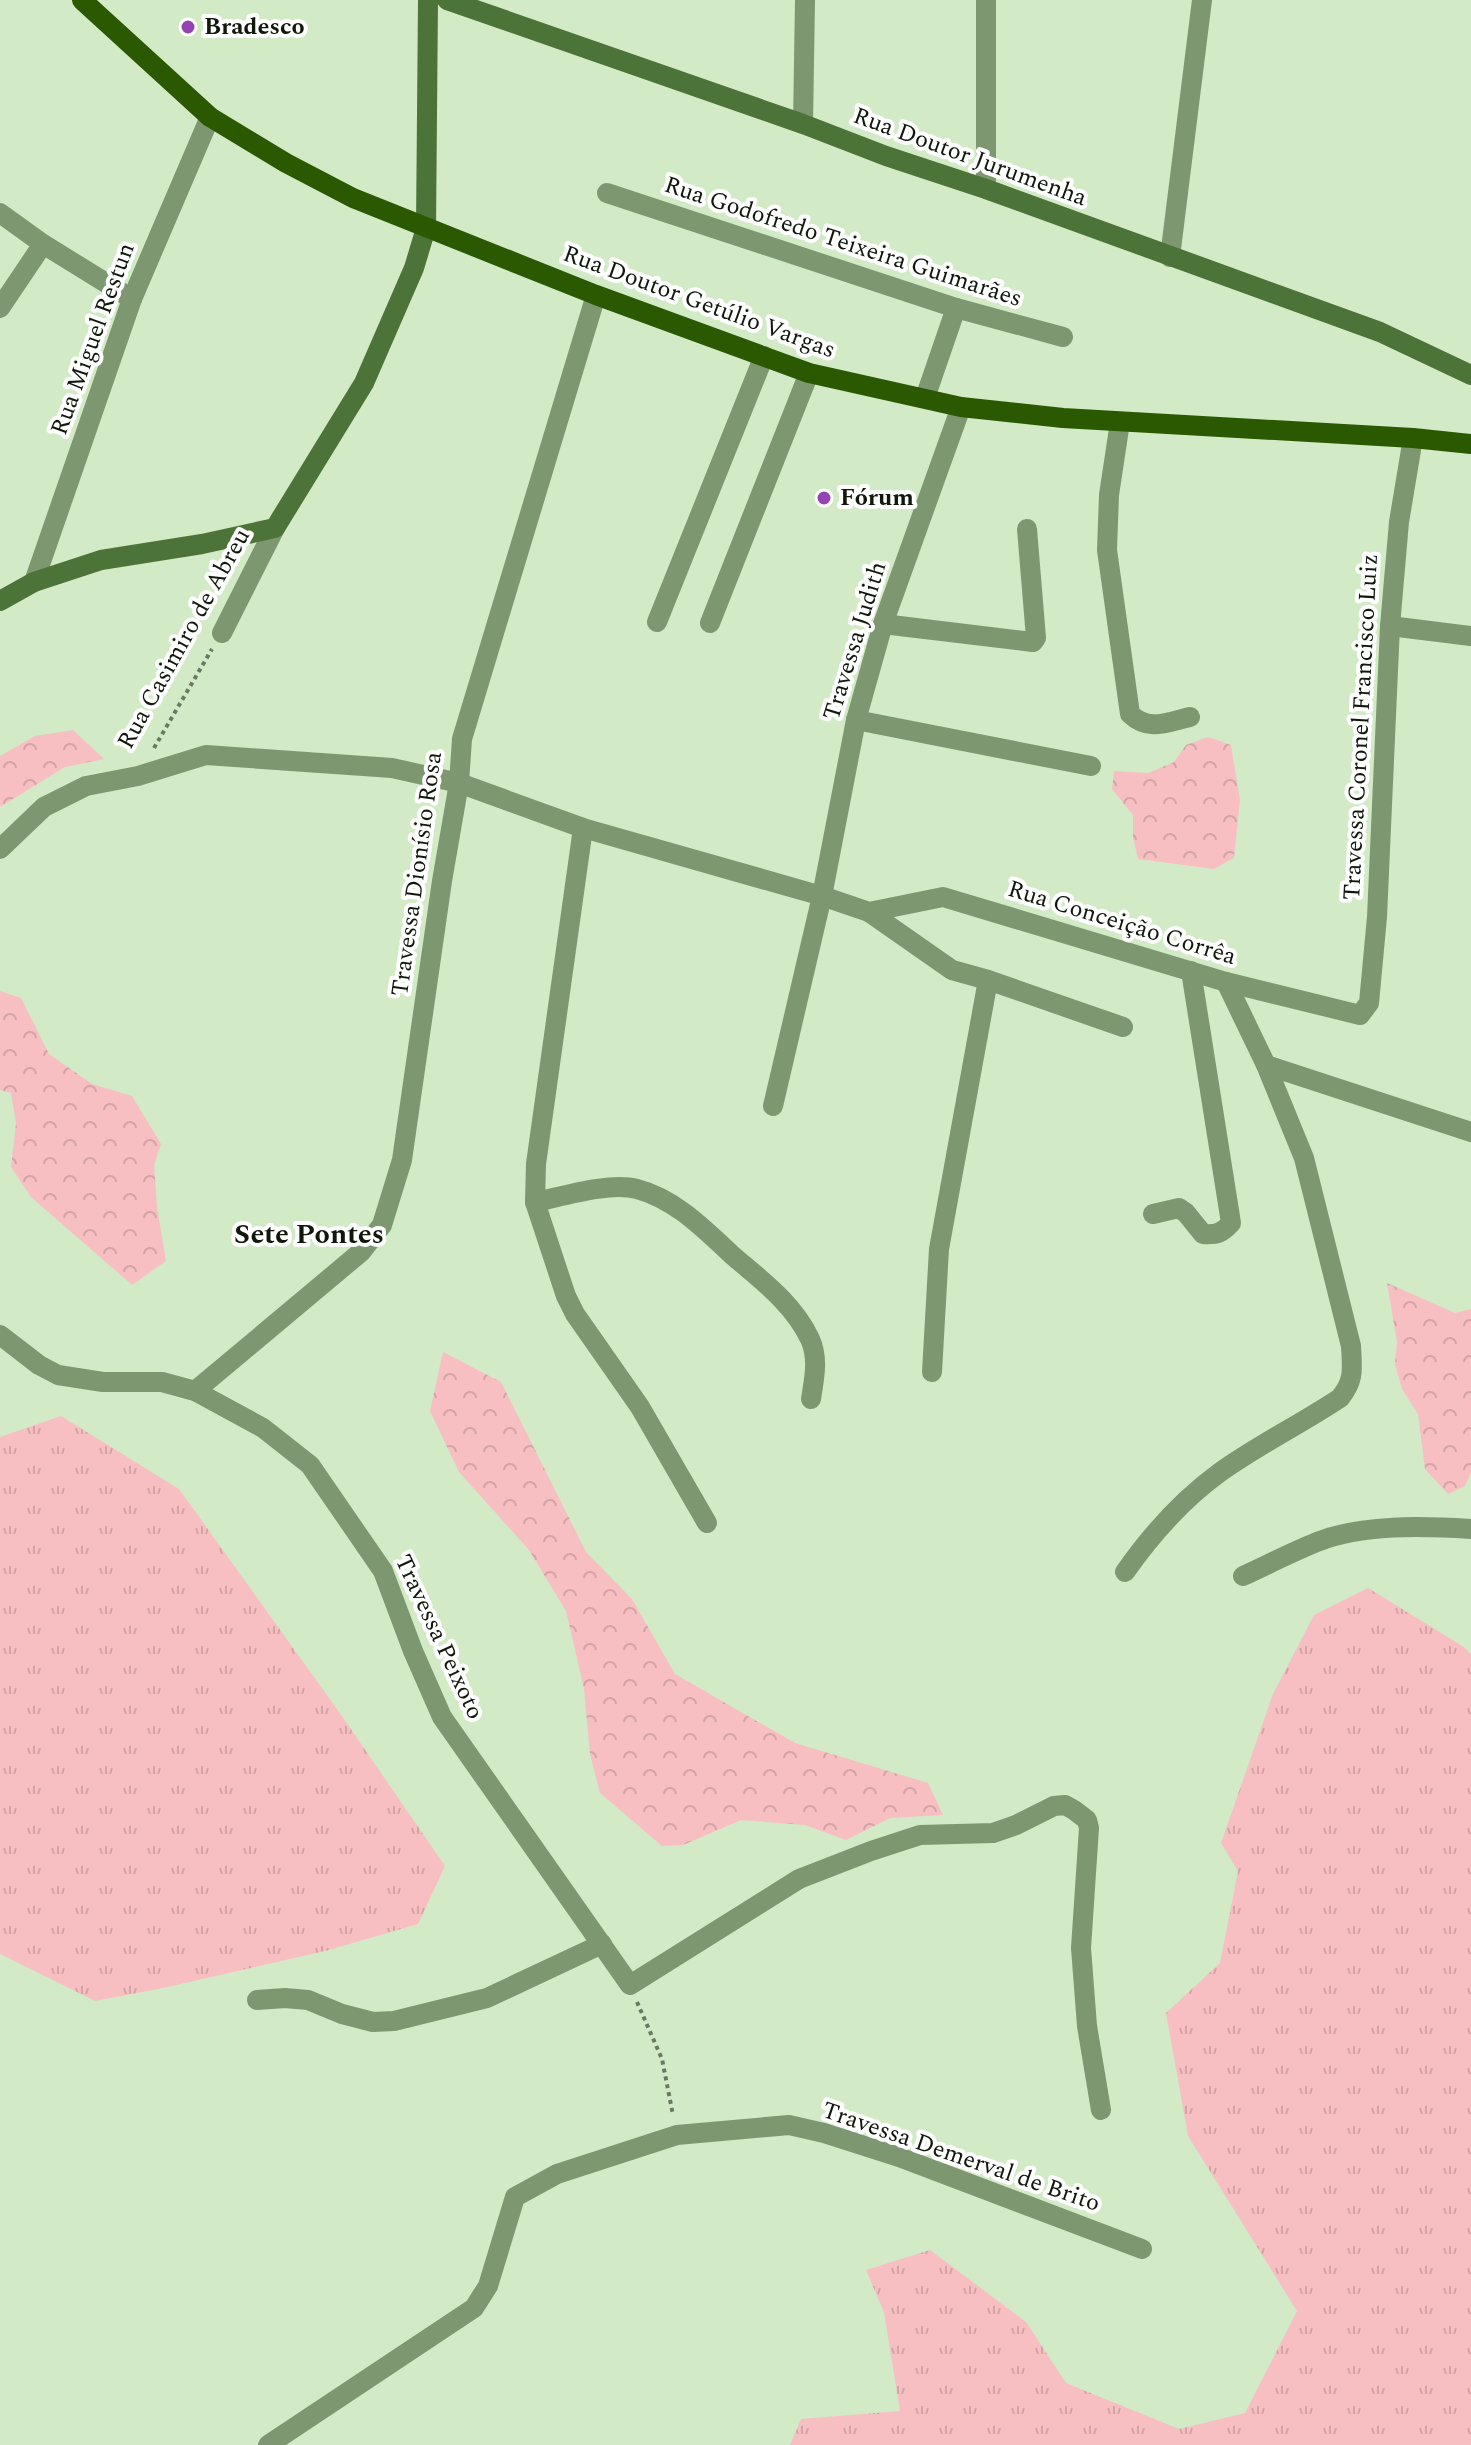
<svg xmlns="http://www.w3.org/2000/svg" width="1471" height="2445" font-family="Spectral,serif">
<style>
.grass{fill:url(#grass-tufts)}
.forest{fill:url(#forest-crowns)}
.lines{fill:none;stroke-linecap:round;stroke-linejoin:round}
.path{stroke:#6a7a62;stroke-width:4;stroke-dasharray:4 4;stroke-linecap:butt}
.street{stroke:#7d9870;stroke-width:20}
.secondary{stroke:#4d7438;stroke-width:20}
.primary{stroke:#2a5901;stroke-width:20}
.poi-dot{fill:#9443b3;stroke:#fff;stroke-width:3}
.labels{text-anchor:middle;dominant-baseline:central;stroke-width:8;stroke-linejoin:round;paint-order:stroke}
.poi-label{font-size:24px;font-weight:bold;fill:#0f180b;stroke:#fff;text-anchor:start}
.street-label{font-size:24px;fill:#0f180b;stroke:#fff}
.quarter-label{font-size:28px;font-weight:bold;fill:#0f180b;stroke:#fff}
</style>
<defs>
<pattern id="grass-tufts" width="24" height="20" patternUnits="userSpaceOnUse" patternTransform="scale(2)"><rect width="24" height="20" fill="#f7bfc2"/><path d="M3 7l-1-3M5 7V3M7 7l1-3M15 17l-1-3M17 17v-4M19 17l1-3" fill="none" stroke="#d3a3a5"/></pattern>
<pattern id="forest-crowns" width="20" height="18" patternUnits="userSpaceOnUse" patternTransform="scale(2)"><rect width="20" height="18" fill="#f7bfc2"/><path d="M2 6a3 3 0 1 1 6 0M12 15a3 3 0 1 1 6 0" fill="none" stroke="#d3a3a5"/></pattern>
</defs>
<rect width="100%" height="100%" fill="#d2eac6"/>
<g class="grass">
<path d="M61,1416L179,1489L337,1709L445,1866L418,1924L329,1950L163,1988L95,2001L0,1954V1437Z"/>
<path d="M1368,1588L1464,1647L1471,1654V2445H790L801,2419L900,2411L884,2312L866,2270L930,2250L1026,2322L1066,2383L1179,2429L1245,2413L1297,2311L1188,2136L1166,2013L1220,1963L1238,1871L1221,1843L1273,1694L1314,1615Z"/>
</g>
<g class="forest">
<path d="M73,730L104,759L65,767L0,807V756L35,736Z"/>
<path d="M1208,737L1231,745L1240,800L1234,858L1214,869L1138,859L1133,837V815L1112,789L1114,771L1148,773L1174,762L1186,745Z"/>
<path d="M0,991L21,998L49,1054L92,1084L132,1096L161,1144L154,1165L157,1207L166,1261L132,1285L31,1197L11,1167L16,1123L11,1093L0,1090Z"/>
<path d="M1387,1283L1455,1313L1471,1309V1473L1465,1486L1448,1494L1425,1469L1418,1414L1402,1389L1395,1364L1397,1342Z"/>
<path d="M443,1352L501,1382L586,1552L632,1599L675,1674L795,1743L928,1783L943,1815L890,1818L846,1840L805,1825L741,1820L683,1845L662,1846L600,1793L590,1754L584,1689L566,1611L529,1550L459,1472L430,1411Z"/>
</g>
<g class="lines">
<g class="path">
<path d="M154,748L212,649"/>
<path d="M637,2002L662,2059L673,2115"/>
</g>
<g class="street">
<path d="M803,124L805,0"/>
<path d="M986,189V0"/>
<path d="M607,193L956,308L1063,337"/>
<path d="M0,213L43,244L132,299"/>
<path d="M1170,257L1202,0"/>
<path d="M0,308L43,244"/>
<path d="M925,398L956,308"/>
<path d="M1120,422L1109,495L1107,550L1130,714C1149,732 1167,722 1190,717"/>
<path d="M34,582L132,299L210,117"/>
<path d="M657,622L764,356"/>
<path d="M710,623L809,373"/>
<path d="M883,624L1033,642L1036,638L1027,529"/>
<path d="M1390,626L1471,636"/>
<path d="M222,633L275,528"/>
<path d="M856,720L1091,766"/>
<path d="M583,828L536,1164L535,1202L566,1296L575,1314L640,1407L707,1523"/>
<path d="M0,849L44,807L86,786L138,776L206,755L392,768L459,783L583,828L822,896L869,912L943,897L1226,982L1360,1015L1369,1003L1377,917L1390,626L1399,522L1413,438"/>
<path d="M869,912L952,970L988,980L1123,1027"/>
<path d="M1266,1065L1471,1132"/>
<path d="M773,1106L822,896L856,720L883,624L961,407"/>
<path d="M535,1202C564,1196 609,1182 637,1189C675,1199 704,1229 732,1255C761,1280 793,1303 810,1339C819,1359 814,1379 811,1399"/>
<path d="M1153,1214L1179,1208L1186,1213L1203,1234C1217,1235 1222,1233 1231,1223L1191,971"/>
<path d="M0,1335L39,1365L58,1375L103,1382H162L195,1391L263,1428L310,1465L383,1571L413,1651L442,1717L630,1985L799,1879L871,1851L920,1835L993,1833L1016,1825L1054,1806L1065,1805L1074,1810L1087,1820L1089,1828L1081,1948L1087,2026L1101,2110"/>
<path d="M932,1372L939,1249L988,980"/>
<path d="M195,1391L361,1252L382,1225L402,1160L442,881L459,783L462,739L596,295"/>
<path d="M1125,1572C1151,1535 1182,1500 1219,1473C1258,1445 1301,1424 1340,1398C1355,1380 1352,1368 1351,1346L1304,1158L1266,1065L1226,982"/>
<path d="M1243,1576C1267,1565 1292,1552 1317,1542C1362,1524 1423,1526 1471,1529"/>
<path d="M257,2000L285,1998L308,2000L342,2014L373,2022L394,2021L487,1998L602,1944"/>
<path d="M268,2445L474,2308L488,2286L515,2197L557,2174L677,2135L789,2125L824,2133L899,2157L1142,2249"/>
</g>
<g class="secondary">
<path d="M447,0L803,124L886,156L986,189L1380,332L1471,375"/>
<path d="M0,601L34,582L101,560L202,544L275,528L364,383L414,268L426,228L428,0"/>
</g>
<path class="primary" d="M82,0L210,117L286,163L353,198L596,295L809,373L961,407L1063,418L1413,438L1471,444"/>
</g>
<g class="poi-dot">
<circle cx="188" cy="27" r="8"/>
<circle cx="824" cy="498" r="8"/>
</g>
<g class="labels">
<g class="poi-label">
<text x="204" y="27">Bradesco</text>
<text x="840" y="498">Fórum</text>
</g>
<g class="street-label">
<text transform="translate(970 157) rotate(20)">Rua Doutor Jurumenha</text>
<text transform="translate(843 242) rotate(18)">Rua Godofredo Teixeira Guimarães</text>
<text transform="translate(699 302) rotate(20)">Rua Doutor Getúlio Vargas</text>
<text transform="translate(93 339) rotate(-70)">Rua Miguel Restun</text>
<text transform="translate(184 639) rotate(-61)">Rua Casimiro de Abreu</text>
<text transform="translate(855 641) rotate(-73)">Travessa Judith</text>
<text transform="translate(1361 727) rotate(-87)">Travessa Coronel Francisco Luiz</text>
<text transform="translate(417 874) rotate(-82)">Travessa Dionísio Rosa</text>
<text transform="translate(1122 923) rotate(17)">Rua Conceição Corrêa</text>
<text transform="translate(439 1637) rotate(65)">Travessa Peixoto</text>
<text transform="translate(961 2157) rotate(19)">Travessa Demerval de Brito</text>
</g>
<g class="quarter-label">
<text x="309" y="1234">Sete Pontes</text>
</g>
</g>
</svg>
